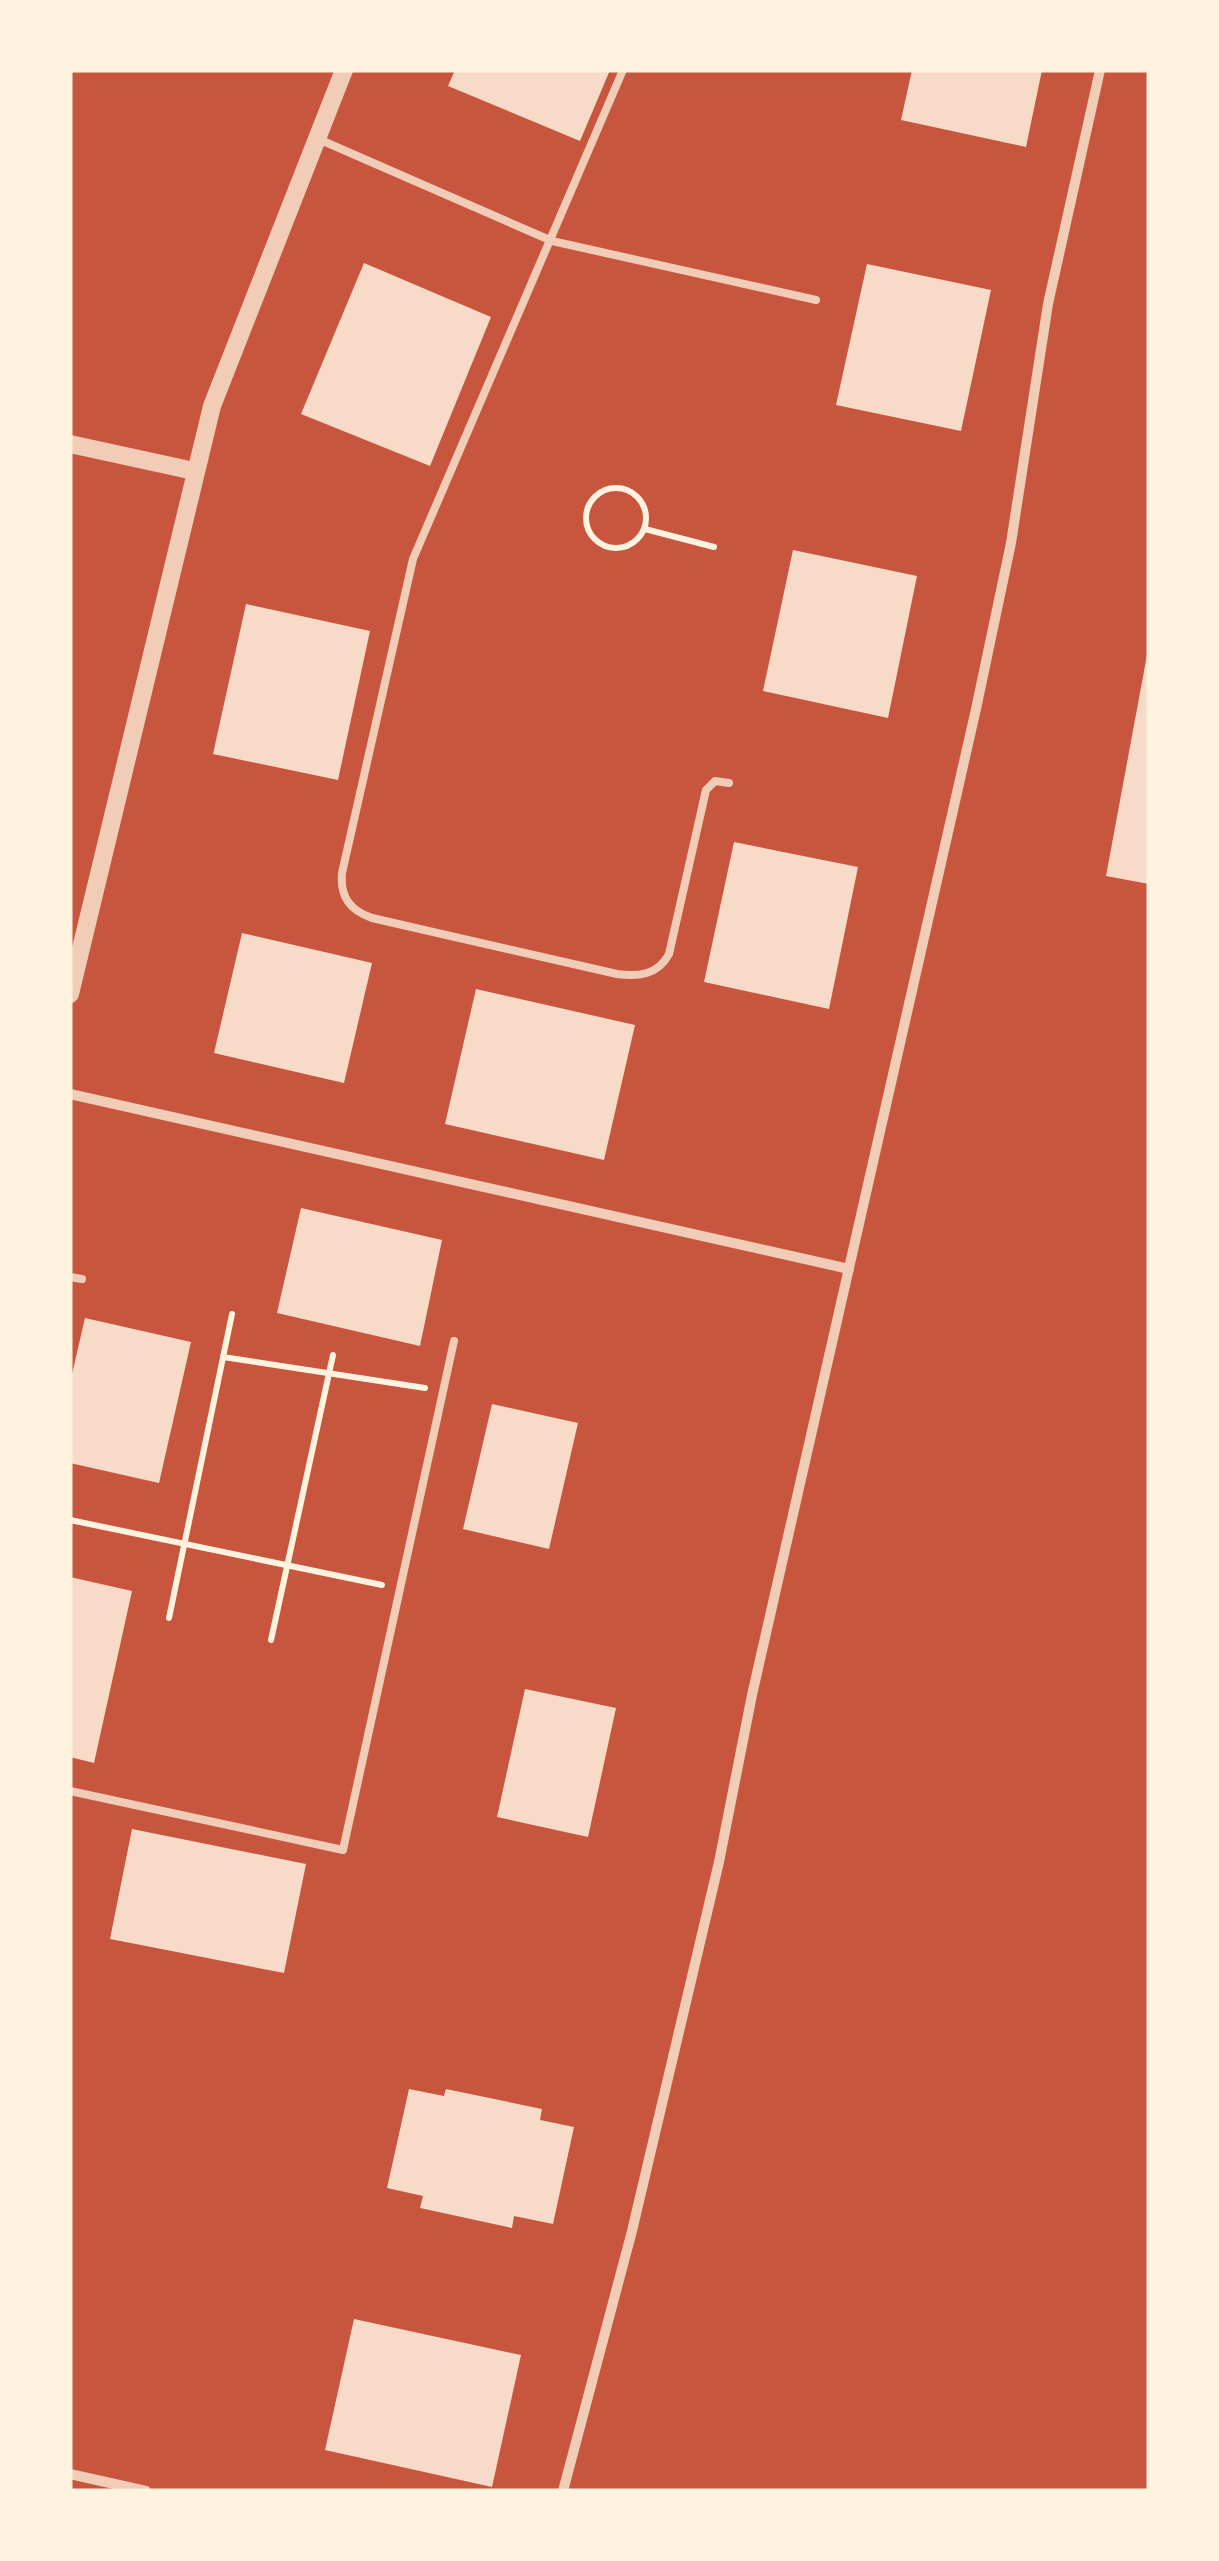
<svg xmlns="http://www.w3.org/2000/svg" width="1219" height="2561" font-family="'Alegreya Sans',sans-serif">
<style>
.building{fill:#f7dbc8}
.lines{fill:none;stroke-linecap:round;stroke-linejoin:round}
.path{stroke:#fff3e0;stroke-width:6}
.service{stroke:#f1ccb7;stroke-width:8}
.minor{stroke:#f1ccb7;stroke-width:10}
.tertiary{stroke:#f1ccb7;stroke-width:18}
</style>
<rect width="100%" height="100%" fill="#c8553d"/>
<g class="building">
<path d="M455,70H610L580,141L448,86Z"/>
<path d="M912,70H1042L1026,147L901,120Z"/>
<path d="M364,263L491,317L430,466L301,414Z"/>
<path d="M867,264L991,290L961,431L836,405Z"/>
<path d="M793,550L917,576L888,718L763,691Z"/>
<path d="M246,604L370,631L338,780L213,754Z"/>
<path d="M1147,655L1149,656V884L1106,876Z"/>
<path d="M734,842L858,867L829,1009L704,982Z"/>
<path d="M242,933L372,963L344,1083L214,1053Z"/>
<path d="M476,989L635,1025L604,1160L445,1124Z"/>
<path d="M301,1208L442,1240L420,1346L277,1313Z"/>
<path d="M85,1318L191,1342L159,1483L70,1463V1383Z"/>
<path d="M492,1404L578,1423L549,1549L463,1529Z"/>
<path d="M70,1577L132,1591L94,1763L70,1757Z"/>
<path d="M525,1689L616,1708L588,1837L497,1817Z"/>
<path d="M132,1829L306,1864L284,1973L110,1939Z"/>
<path d="M409,2089L444,2096L446,2089L542,2109L540,2120L574,2127L553,2224L514,2216L512,2228L420,2208L423,2196L387,2188Z"/>
<path d="M354,2319L521,2355L492,2487L325,2450Z"/>
</g>
<g class="lines">
<g class="path">
<circle cx="616" cy="518" r="30"/>
<path d="M645,529L714,547"/>
<path d="M223,1357L425,1388"/>
<path d="M70,1520L382,1585"/>
<path d="M169,1618L232,1314"/>
<path d="M271,1640L333,1355"/>
</g>
<g class="service">
<path d="M623,70L413,559L342,873C340,896 349,910 372,918L617,974C638,977 658,975 669,954L706,790L715,781L729,783"/>
<path d="M316,138L552,241L816,300"/>
<path d="M70,1277L82,1279"/>
<path d="M70,1791L343,1850L454,1341"/>
</g>
<g class="minor">
<path d="M70,1094L849,1269"/>
<path d="M70,2474L146,2491"/>
<path d="M563,2491L632,2231L719,1862L752,1695L976,709L1011,543L1048,304L1100,70"/>
</g>
<g class="tertiary">
<path d="M70,444L194,471"/>
<path d="M70,994L212,406L344,70"/>
</g>
</g>
<rect width="1219" height="2561" fill="none" stroke="#fff3e0" stroke-width="145"/>
</svg>
